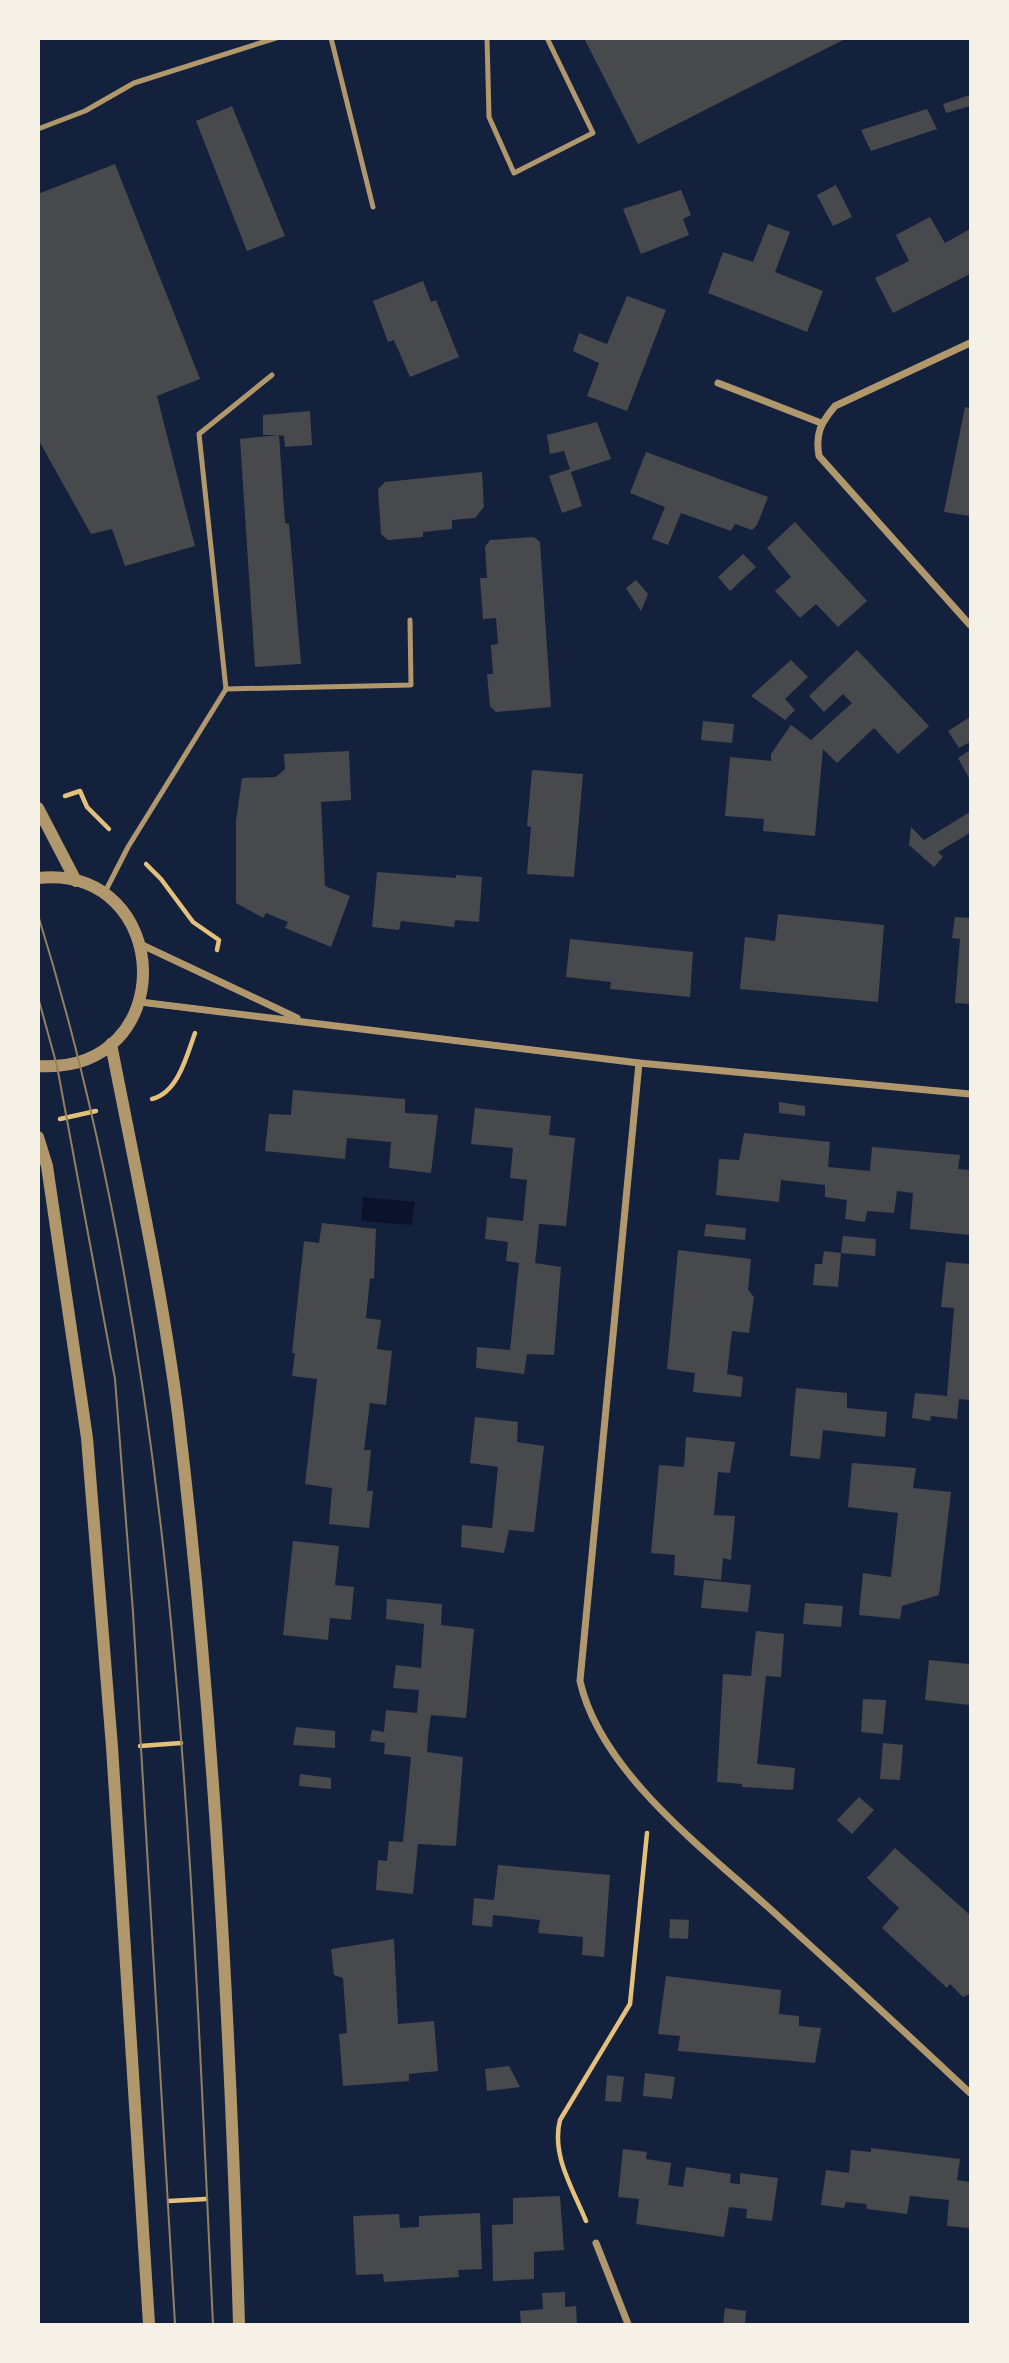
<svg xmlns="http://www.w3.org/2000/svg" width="1009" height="2363" font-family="Karla,sans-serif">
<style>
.water{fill:#0b132b}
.building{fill:#48494c}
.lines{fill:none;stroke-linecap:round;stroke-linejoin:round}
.path{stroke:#e5c07b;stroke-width:4.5}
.service{stroke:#b1986c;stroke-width:5}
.minor{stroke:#b1986c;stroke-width:7}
.tertiary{stroke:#b1986c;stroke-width:12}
.tram{stroke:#918062;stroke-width:2}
</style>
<rect width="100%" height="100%" fill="#14213d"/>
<path class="water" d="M363,1197L415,1202L412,1225L361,1221Z"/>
<g class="building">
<path d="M584,38H847L638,144Z"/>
<path d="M970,95V106L946,113L943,104Z"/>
<path d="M232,106L285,236L247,251L196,121Z"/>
<path d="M927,109L937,129L871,151L861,130Z"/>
<path d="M115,164L200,379L157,396L195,546L125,566L112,529L91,534L38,439V194Z"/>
<path d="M836,185L852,217L833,226L817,195Z"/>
<path d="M681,190L691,215L683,219L689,235L641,254L623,209Z"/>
<path d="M930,217L945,243L970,229V274L893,313L875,278L909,261L896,235Z"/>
<path d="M768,224L790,232L775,272L823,291L807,332L708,293L723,252L753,262Z"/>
<path d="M423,281L431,302L436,300L459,357L410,377L394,340L388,342L373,301Z"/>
<path d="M627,296L666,310L627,411L587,396L599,363L573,351L579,333L607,344Z"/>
<path d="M965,407L970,408V516L944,512Z"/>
<path d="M310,411L312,445L285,447L284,436L279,435L285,523L289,524L301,664L255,667L240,439L279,435H263V415Z"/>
<path d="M597,422L611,459L571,472L582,506L562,513L549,476L570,469L564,451L550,454L547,435Z"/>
<path d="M646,452L768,497L757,525L752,530L735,524L731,531L681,513L668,545L652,539L665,507L630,493Z"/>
<path d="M482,472L484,507L475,518L452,520V529L423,532V537L388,540L381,534L378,489L385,482Z"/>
<path d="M795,522L867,601L838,627L816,604L800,618L775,591L791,577L767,548Z"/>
<path d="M534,537L540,542L551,707L496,712L490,706L487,674H493L491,645L498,644L496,618L483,619L480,578H487L485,547L490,540Z"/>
<path d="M743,554L756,567L730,591L718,577Z"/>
<path d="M636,580L648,594L641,611L626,588Z"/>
<path d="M857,650L929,726L898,754L874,728L837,763L823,749L815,836L763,831L764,819L725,816L730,757L771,761V754L791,725L811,740L852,703L843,694L824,712L809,696Z"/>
<path d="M791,660L808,677L785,699L795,710L785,720L751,696Z"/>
<path d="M970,717V742L959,748L948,731Z"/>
<path d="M703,721L734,724L732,743L701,740Z"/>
<path d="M970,750V780L958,758Z"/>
<path d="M349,751L351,800L321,802L325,886L350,896L331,947L285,928L288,922L266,913L263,918L236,903V821L242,778L276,777L285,769L284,754Z"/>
<path d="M532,770L583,774L574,877L527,874L531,827L527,826Z"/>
<path d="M970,812V833L938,852L943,857L934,867L909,845L911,827L924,840Z"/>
<path d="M377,872L456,878V875L482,877L479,922L455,920L454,927L401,921L399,930L372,927Z"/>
<path d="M778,914L884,925L878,1002L740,989L745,937L775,941Z"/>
<path d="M955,917L970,918V1004L955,1003L960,939L952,938Z"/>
<path d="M570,939L693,952L690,997L610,989L611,982L566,977Z"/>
<path d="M293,1090L405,1099V1113L438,1115L431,1173L389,1168L391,1142L347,1138L345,1159L265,1151L269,1114L291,1115Z"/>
<path d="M779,1102L805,1106V1116L779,1113Z"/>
<path d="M475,1108L551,1116L549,1135L575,1138L566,1226L539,1224L537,1246L535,1263L561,1267L554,1355L527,1354L524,1374L476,1368L477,1347L510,1350L519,1263L506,1261L508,1242L485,1239L487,1217L523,1221L527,1180L510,1178L513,1148L471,1144Z"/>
<path d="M744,1133L830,1142L828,1167L850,1169L870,1171L872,1147L960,1155L958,1169L970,1170V1235L910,1229L913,1193L897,1191L894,1213L867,1211L865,1222L845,1219L847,1200L825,1197V1185L781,1180L779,1202L716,1195L719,1159L739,1160Z"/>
<path d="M322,1223L376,1229L374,1279L370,1278L366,1318L381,1320L377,1349L392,1351L386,1405L370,1403L364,1450H371L367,1491H373L369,1528L329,1524L332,1488L305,1484L317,1379L292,1376L295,1353H292L304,1241L319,1243Z"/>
<path d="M706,1224L746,1228L745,1240L704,1236Z"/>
<path d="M843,1236L876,1239L875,1256L841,1253Z"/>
<path d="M678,1250L751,1259L748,1290L754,1297L749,1333L732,1331L727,1374L743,1377L741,1397L693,1392L695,1373L667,1369Z"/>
<path d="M824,1251L841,1253L838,1287L813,1285L815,1264H822Z"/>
<path d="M946,1262L970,1264V1400L959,1399L957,1419L931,1416L930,1421L912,1418L915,1393L947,1396L954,1308L941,1307Z"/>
<path d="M796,1388L847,1393V1408L887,1412L885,1437L823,1430L820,1459L790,1456Z"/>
<path d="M475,1417L518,1422L517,1442L544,1446L534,1532L509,1530L504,1553L461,1547L462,1525L492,1528L498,1467L470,1463Z"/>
<path d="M686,1437L735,1442L730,1473L718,1472L714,1515L735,1516L731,1560L723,1558L721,1580L674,1575L675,1555L651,1553L659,1465L684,1467Z"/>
<path d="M852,1463L916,1468L913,1488L951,1492L939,1595L902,1606L900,1619L859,1615L863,1573L891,1577L898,1513L848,1507Z"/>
<path d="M293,1541L339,1546L335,1585L354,1587L351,1620L330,1618L328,1640L283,1635Z"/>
<path d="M704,1580L751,1585L748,1612L701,1608Z"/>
<path d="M387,1599L442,1604L441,1625L474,1629L466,1718L431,1715L428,1736L427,1752L463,1757L456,1846L418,1844L413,1894L376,1890L378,1860L387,1861L389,1841L403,1842L411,1757L384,1754L385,1743L370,1741L372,1730L384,1732L386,1710L417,1713L419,1690L393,1688L396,1665L421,1668L424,1624L386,1619Z"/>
<path d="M805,1603L843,1606L841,1627L803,1624Z"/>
<path d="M756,1631L784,1634L781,1677L766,1676L757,1764L795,1768L793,1790L742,1787V1784L717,1782L723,1674L751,1676Z"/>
<path d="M929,1660L970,1664V1705L925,1700Z"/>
<path d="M863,1699L886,1700L883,1734L861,1732Z"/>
<path d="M296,1727L335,1731V1748L293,1745Z"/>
<path d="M883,1743L903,1745L900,1780L880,1779Z"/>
<path d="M300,1774L331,1778V1789L299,1786Z"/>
<path d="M859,1797L874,1810L852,1834L837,1820Z"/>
<path d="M895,1848L970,1915V1994L963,1997L950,1984L947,1988L882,1928L899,1908L867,1878Z"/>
<path d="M498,1865L610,1875L604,1957L582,1955L583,1937L538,1933L540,1920L493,1915L492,1927L472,1925L474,1898L494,1900Z"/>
<path d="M670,1919L689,1920L688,1939L669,1938Z"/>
<path d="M394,1939L398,2024L434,2021L438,2071L409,2074V2081L343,2086L339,2034L347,2033L343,1978L334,1975L331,1949Z"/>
<path d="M666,1976L781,1990L779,2014L799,2016V2026L821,2028L815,2063L678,2051L680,2036L658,2034Z"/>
<path d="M509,2066L520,2087L487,2091L485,2069Z"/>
<path d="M645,2073L675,2077L672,2099L643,2096Z"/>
<path d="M607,2075L624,2077L621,2102L605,2101Z"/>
<path d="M871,2148L960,2159L957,2180L970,2182V2228L947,2226L949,2200L910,2196L907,2214L867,2209L866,2204L846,2202L844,2208L821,2205L826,2170L849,2173L851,2150L871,2152Z"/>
<path d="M623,2149L647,2152L646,2159L671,2163L668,2185L683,2187L686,2167L731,2174L730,2183L740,2184V2173L778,2178L772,2221L746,2218L747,2209L729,2207L724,2237L636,2224L639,2199L618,2197Z"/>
<path d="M560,2196L564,2250L534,2252V2279L493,2281L492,2225L513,2224V2198Z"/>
<path d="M480,2213L482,2269L458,2270L459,2277L384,2282L383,2274L356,2275L353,2216L399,2214L400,2228L419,2227V2216Z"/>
<path d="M565,2292V2307L576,2306L577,2324H521L520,2311L543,2309L542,2293Z"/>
<path d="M725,2308L746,2311L745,2324H723Z"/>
</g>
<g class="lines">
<g class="path">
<path d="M65,796L80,791L87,807L109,829"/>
<path d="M146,864L161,879L193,922L219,940L217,950"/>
<path d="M152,1099C178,1093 187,1055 195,1033"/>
<path d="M60,1119L96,1111"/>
<path d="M140,1746L181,1743"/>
<path d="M169,2201L206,2199"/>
<path d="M586,2221C573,2189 551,2155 560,2120L630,2004L647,1833"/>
</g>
<g class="service">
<path d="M331,38L373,207"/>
<path d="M487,38L489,117L514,173L593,133L547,38"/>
<path d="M38,129L85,111L134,83L276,38"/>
<path d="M226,689L199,434L272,375"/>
<path d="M104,894L128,847L226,689L411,685L410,620"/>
</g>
<g class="minor">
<path d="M970,343L835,406C821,423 815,433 819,456L970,625"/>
<path d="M718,383L821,423"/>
<path d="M140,944L297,1018"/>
<path d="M140,1002L639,1063L970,1094"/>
<path d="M639,1063L580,1681C601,1775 711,1854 779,1917C843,1975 907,2034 970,2093"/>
<path d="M596,2243L628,2324"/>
</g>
<g class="tertiary">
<path d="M38,808L76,881"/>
<path d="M38,878C174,864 182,1075 38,1066"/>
<path d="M111,1044C135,1167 162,1290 178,1414C214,1715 230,2021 239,2324"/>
<path d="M38,1137L47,1166L87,1438L112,1747L149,2324"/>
</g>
<g class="tram">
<path d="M38,915C180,1371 190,1852 213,2324"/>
<path d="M38,997L57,1066L115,1379L133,1612L175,2324"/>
</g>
</g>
<rect width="1009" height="2363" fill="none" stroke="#f6f1e7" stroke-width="80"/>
</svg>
